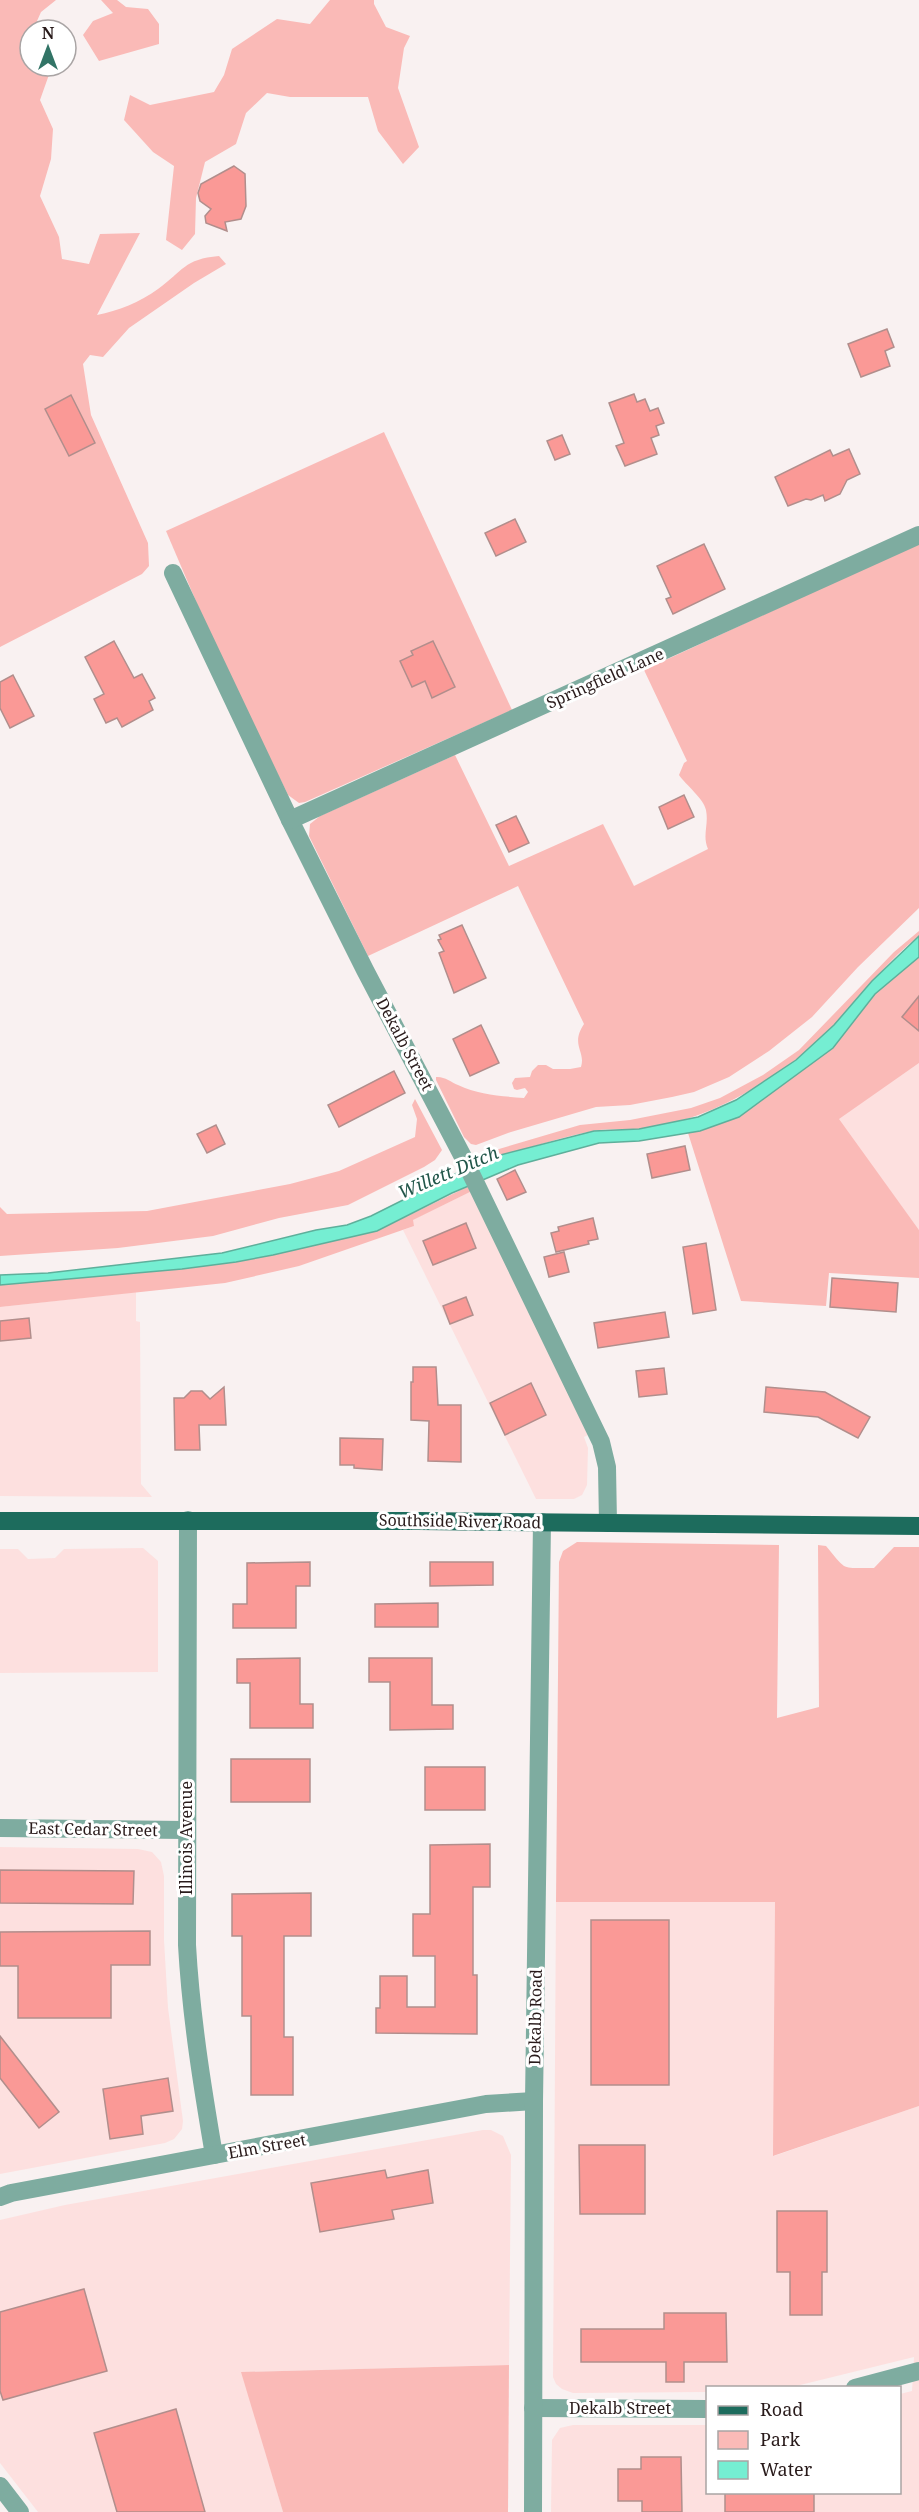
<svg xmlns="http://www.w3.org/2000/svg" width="919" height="2512" font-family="'Noto Serif',serif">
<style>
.built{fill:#fde0df}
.green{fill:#fabab7}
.water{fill:#75eed2;stroke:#5eaf9b;stroke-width:1.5}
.building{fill:#fa9996;stroke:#b18e8c;stroke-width:1.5}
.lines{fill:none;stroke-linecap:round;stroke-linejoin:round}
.minor{stroke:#7eaca0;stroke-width:18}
.major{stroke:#1d6c5d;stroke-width:18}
.labels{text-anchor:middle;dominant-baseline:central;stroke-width:6;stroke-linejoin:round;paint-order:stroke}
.street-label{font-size:16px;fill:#291b1b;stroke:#fff}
.water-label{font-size:18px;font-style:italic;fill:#22564a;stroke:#fff}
</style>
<rect width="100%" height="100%" fill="#f9f1f1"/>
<g class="built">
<path d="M919,1063V1230L838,1119Z"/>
<path d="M472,1191L588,1435L584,1437L588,1448L587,1485L582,1495L574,1499H536L403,1230L414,1226L412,1220Z"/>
<path d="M136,1292V1321L140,1322L141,1484L152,1497L0,1496V1307Z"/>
<path d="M143,1548L158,1561V1672L0,1673V1549H18L28,1559L55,1558L64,1549Z"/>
<path d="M0,1847L138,1849L152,1852L161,1862L164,1876V1940L168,2008L183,2121L182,2129L174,2139L165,2143L0,2174Z"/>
<path d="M556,1902H775L774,2156L919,2106V2512H551L552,2440L560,2428L573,2425H707L708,2492H900V2394L912,2391L914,2357L792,2387L708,2388L707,2392L573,2393L562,2389L556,2384L553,2377Z"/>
<path d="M483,2130H491L503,2136L511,2155L509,2365L242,2372L283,2512H38L0,2463V2220L65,2205Z"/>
</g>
<g class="green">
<path d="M0,0H56L41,12L33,30H30V66H49L51,69L40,100L53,129L51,159L40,196L59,237L62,259L89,264L100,234L140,233L97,315C118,311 140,302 158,289C183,271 184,259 219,256L226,264L194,283L129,328L103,357L90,355L83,364L91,415L148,543L149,566L142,574L0,647Z"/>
<path d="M101,0H117L126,7L148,9L159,24V44L99,61L83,35L93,21L113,13Z"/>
<path d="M330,0H374V4L386,27L410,36L404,48L398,88L419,147L403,164L378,131L368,97H290L267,93L246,113L236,144L205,162L196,198L195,234L182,250L166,240L174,166L153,152L124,120L130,95L150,105L214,92L224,75L232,49L277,19L310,24Z"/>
<path d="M384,432L512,710L305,802L299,803L288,795L260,738L213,641L166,531Z"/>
<path d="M919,543V908L858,967L812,1017L769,1051L729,1077L694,1092L672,1097L630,1105L596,1107L511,1132L476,1145L471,1144L464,1137L436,1080V1077C444,1076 451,1082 458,1085C479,1095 501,1096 524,1098L528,1092L525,1088L517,1090L514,1089L512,1083L515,1078L530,1077L532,1071L538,1065H546L553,1069H570L581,1067C586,1051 570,1045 584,1024L518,886L368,956L309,836L310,824L320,816L455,755L509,866L603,824L634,886L708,849C702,835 709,825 706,810C704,799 686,785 679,775L684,763L687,761L644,670Z"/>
<path d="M919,931V936C872,972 842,1027 794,1061C745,1097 699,1122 638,1129C623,1131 607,1128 593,1131C553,1139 513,1153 474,1164L472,1157L580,1125L630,1120L691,1108L720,1098L763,1075L799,1050L894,952Z"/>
<path d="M919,957V1063L839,1119L919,1230V1278L829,1273L826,1306L741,1301L688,1133L739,1117L833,1048L875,994Z"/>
<path d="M415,1099L442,1150L435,1160L424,1167L348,1205L279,1218L213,1236L118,1248L0,1256V1207L7,1214L147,1211L290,1184L339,1171L415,1137L417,1119L412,1105Z"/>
<path d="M469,1186L472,1191L413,1220L414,1226L299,1266L225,1283L0,1307V1285L236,1262L377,1231Z"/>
<path d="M577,1542L779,1545L777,1718L819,1707L818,1545L826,1546C847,1571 840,1568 874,1568L894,1547H919V2106L773,2156L775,1902H556L559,1562L563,1551Z"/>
<path d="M509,2365L508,2512H283L241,2372Z"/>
</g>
<path class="water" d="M919,936V957L875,994L833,1048L739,1117L700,1131L639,1141L599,1143L518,1165L452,1193L377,1231L273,1255L236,1262L182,1269L0,1285V1275L48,1273L222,1253L316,1230L347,1225L371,1216L485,1159L594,1131L639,1129L698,1117L736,1100L796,1060L834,1025L872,981Z"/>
<g class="building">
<path d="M234,166L245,174L246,206L241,219L225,222L227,231L206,223L205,216L211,209L200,201L198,193L201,184Z"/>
<path d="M887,329L894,347L885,351L890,366L861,377L848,344Z"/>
<path d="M634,394L637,402L645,399L650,411L658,408L664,423L656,426L659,435L651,438L657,454L625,466L616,446L624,443L609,403Z"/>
<path d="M71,395L95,443L69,456L45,409Z"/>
<path d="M562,435L570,454L555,460L547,441Z"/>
<path d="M849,449L860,474L847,480L840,494L825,501L823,495L811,500L806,499L788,506L775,477L830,450L833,456Z"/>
<path d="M515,519L526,542L496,556L485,533Z"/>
<path d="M704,544L725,589L673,614L666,599L671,597L657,566Z"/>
<path d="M114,641L134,678L142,674L155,698L149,701L153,710L122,727L117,718L106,723L94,699L104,694L85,657Z"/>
<path d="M433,641L455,687L432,698L425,681L412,687L400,661L413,655L411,651Z"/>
<path d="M13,675L34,716L10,728L0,708V682Z"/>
<path d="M684,795L694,817L668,829L659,807Z"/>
<path d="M516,816L529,843L509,852L496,825Z"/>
<path d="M462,925L486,978L454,993L439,953L444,951L438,940L441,939L439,935Z"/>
<path d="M919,996V1031L902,1017Z"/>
<path d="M481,1025L499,1063L470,1076L453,1039Z"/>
<path d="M394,1071L405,1093L339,1127L328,1105Z"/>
<path d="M216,1125L225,1144L207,1153L197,1134Z"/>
<path d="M685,1146L690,1170L652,1178L647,1154Z"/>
<path d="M515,1170L526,1192L507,1200L497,1179Z"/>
<path d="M593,1218L598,1239L588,1241L589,1244L556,1252L551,1233L559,1231L558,1227Z"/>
<path d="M466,1223L476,1248L433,1265L423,1241Z"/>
<path d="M706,1243L716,1310L693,1314L683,1247Z"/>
<path d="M564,1252L569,1272L549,1277L544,1257Z"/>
<path d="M832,1278L898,1283L896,1312L830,1307Z"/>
<path d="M466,1297L473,1315L450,1324L443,1306Z"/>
<path d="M665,1312L669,1337L598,1348L594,1323Z"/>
<path d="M29,1318L31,1338L0,1341V1321Z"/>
<path d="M413,1367H436L438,1405H461V1462L428,1461L429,1421L411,1420V1382H413Z"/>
<path d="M664,1368L667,1394L639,1397L636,1371Z"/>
<path d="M531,1383L546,1415L505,1435L490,1403Z"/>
<path d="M224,1387L226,1425H199L200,1450H175L174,1398H184L191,1391H202L210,1399Z"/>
<path d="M766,1387L825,1392L870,1417L858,1438L818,1417L764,1412Z"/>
<path d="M340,1438L383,1439L382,1470L354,1468V1465H340Z"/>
<path d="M310,1562V1586H296V1628H233V1604H247V1563Z"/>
<path d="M430,1562H493V1585L430,1586Z"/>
<path d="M438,1603V1627H375V1604Z"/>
<path d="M300,1658V1704H313V1728H250V1683H237V1659Z"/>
<path d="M369,1658H432V1705H453V1729L390,1730V1682H369Z"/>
<rect x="231" y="1759" width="79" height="43"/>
<rect x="425" y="1767" width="60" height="43"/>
<path d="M490,1844V1887H473V1975H477V2034L376,2033V2008H380V1976H407V2007H435V1956H413V1914H430V1845Z"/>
<path d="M0,1870L134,1871L133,1904L0,1903Z"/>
<path d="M311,1893V1936H284V2037H293V2095H251V2016H242V1936H232V1894Z"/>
<rect x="591" y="1920" width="78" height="165"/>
<path d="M150,1931V1965H111V2018H18V1966H0V1932Z"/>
<path d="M0,2036L59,2112L39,2128L0,2078Z"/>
<path d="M168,2078L173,2111L141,2116L143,2134L110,2139L103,2089Z"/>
<path d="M579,2145H645V2214H580Z"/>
<path d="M385,2170L387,2178L428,2170L433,2203L392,2210L394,2219L320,2232L311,2183Z"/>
<path d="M777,2211H827V2272H822V2315H790V2272H777Z"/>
<path d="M84,2289L107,2371L3,2400L0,2391V2312Z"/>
<path d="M664,2313H726L727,2362H684V2382H666V2362H581V2329H664Z"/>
<path d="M176,2409L205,2512H117L94,2433Z"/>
<path d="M641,2457H681L682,2512H642V2501H618V2469H641Z"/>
<rect x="725" y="2493" width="89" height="19"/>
</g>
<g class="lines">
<g class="minor">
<path d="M173,573L290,820L365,970L462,1155L601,1442L607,1467L608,1523"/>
<path d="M290,820L919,535"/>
<path d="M188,1520L187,1945C191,2016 202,2085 214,2155"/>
<path d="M0,1828L185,1830"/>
<path d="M0,2197L11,2193L486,2104L534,2101"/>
<path d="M855,2388L919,2371"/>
<path d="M533,2408L708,2409"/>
<path d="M0,2486L20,2512"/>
<path d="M533,2512L534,2101L542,1522"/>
</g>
<path class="major" d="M0,1521H418L919,1526"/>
</g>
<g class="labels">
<g class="street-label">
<text transform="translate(605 678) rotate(-24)">Springfield Lane</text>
<text transform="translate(405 1044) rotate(62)">Dekalb Street</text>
<text transform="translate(460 1521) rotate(1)">Southside River Road</text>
<text transform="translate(93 1829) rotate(1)">East Cedar Street</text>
<text transform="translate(186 1838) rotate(-90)">Illinois Avenue</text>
<text transform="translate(535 2017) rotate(-89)">Dekalb Road</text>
<text transform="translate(267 2146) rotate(-10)">Elm Street</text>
<text x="620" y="2408">Dekalb Street</text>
</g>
<g class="water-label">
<text transform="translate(448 1172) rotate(-23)">Willett Ditch</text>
</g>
</g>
<rect x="706" y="2386" width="195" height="108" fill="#ffffff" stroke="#a9a4a4" stroke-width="1.5"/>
<rect x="718" y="2406" width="30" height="9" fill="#1d6c5d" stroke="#a9a4a4" stroke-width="1.5"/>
<text x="760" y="2416" font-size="18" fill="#291b1b">Road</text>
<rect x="718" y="2431" width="30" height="18" fill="#fabab7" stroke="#a9a4a4" stroke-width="1.5"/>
<text x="760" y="2446" font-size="18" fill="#291b1b">Park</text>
<rect x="718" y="2461" width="30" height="18" fill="#75eed2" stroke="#a9a4a4" stroke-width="1.5"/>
<text x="760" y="2476" font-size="18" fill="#291b1b">Water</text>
<g transform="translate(48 48)"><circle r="28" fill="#ffffff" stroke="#a9a4a4" stroke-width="1.5"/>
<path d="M0-4.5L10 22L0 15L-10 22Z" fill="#327466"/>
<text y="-9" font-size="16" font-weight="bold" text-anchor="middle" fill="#291b1b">N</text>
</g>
</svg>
